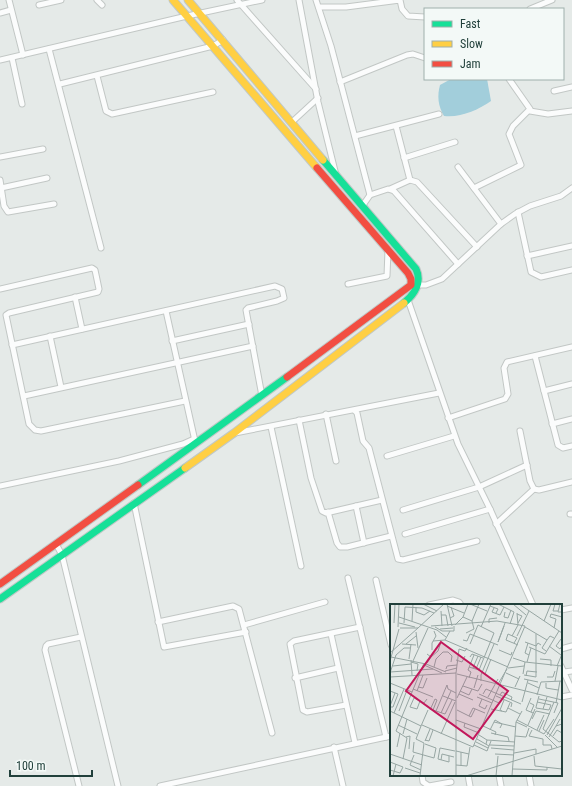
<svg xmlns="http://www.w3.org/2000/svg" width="572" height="786" font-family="'Roboto Condensed',sans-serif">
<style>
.water{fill:#a2cedb}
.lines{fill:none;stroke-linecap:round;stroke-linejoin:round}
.street-casing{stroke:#c2c7c5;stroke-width:7}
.fast-casing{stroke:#c0c8c6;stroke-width:9}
.slow-casing{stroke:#c0c8c6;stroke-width:9}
.jam-casing{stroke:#c0c8c6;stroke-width:9}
.street{stroke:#fbfcfc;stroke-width:5}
.fast{stroke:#16e098;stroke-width:7}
.slow{stroke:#ffcf43;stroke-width:7}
.jam{stroke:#f24e42;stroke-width:7}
.inset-road{fill:none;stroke:#97a6a3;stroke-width:1}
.view{fill:#c2185b;fill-opacity:0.15;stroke:#c2185b;stroke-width:2}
.inset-edge{fill:none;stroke:#21403b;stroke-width:2}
</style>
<rect width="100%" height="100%" fill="#e5eae8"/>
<path class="water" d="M451,79H487L491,101C478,110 460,118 444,116C438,106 437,96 440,85Z"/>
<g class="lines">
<g class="street-casing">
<g id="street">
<path d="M9,0L23,55"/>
<path d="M97,0L102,5"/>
<path d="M237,0L316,89"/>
<path d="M299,0L318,102L335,171"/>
<path d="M316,0L331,46L370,195L363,205"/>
<path d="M39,5L61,0"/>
<path d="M319,7H346L400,0L402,9L408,16L425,17"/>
<path d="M530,9L552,0"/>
<path d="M0,13L11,10"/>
<path d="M49,49L101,248"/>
<path d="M12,58L22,104"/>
<path d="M0,60L187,16L262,0"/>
<path d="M97,76L106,111L112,114L213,92"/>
<path d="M340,82L407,55L413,54L425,58"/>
<path d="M60,84L213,46L223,40"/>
<path d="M554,91L572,87"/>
<path d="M530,111L548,114L572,111"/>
<path d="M292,122L318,98"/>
<path d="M396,126L410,180"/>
<path d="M355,136L439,114"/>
<path d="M0,157L43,149"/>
<path d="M404,158L455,142"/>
<path d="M458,167L501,224"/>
<path d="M0,180L4,206L8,212L54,204"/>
<path d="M1,188L47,178"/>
<path d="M474,188L521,165L509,134L513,126L530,109L509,79"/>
<path d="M390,189L410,180L417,182L477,247"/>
<path d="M370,195L388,189L394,191L458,264"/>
<path d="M518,212L531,272L541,277L572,270"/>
<path d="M527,256L572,246"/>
<path d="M348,284L387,276L388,250"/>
<path d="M416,285H426L442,279L501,224L515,214L530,206L561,196L572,188"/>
<path d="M0,289L92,268L95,270L99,289L98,292L9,313L6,315L29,424L35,430L41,431L185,401"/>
<path d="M75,297L82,329"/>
<path d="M408,300L458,444L490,509L533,605"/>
<path d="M166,311L195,441"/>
<path d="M50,336L61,387"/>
<path d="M172,341L249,324"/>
<path d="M12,345L275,286L282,289L284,298L277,301L248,308L246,310L262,396"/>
<path d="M535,356L558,445L563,448L572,446"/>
<path d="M544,391L572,384"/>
<path d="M24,396L253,346"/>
<path d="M355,411L357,413L363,441L369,448L398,559L403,560L477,541"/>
<path d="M326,414L336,461"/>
<path d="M448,418L505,399L508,394L504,368L507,362L572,347"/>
<path d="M299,420L311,478L322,511L326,513L382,500"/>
<path d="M552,424L572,419"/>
<path d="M271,427L301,566"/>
<path d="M520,431L530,481L534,489"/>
<path d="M235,433L439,393"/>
<path d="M387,456L454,436"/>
<path d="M0,486L119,461L183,444L194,439"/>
<path d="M134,503L164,647L246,632"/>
<path d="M356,506L364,543"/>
<path d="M403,510L479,487L527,465"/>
<path d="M328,512L337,543L340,547H347L391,536"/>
<path d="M570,514H572"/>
<path d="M496,524L534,489L539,490L572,482"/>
<path d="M405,534L490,509"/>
<path d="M56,544L62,555L118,786"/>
<path d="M348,578L386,737"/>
<path d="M376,580L391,645"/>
<path d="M429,605L453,600L459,602L461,605"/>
<path d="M561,610L572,608"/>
<path d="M158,622L233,606L239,609L272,733"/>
<path d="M244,625L325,602"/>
<path d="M331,634L355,743"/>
<path d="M561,649L572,646"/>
<path d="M561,666L572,690"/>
<path d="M564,672L572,671"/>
<path d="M295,678L338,668"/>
<path d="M561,697L572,695"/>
<path d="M346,705L307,712L303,710L290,644L294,641L360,627"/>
<path d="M334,747L343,786"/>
<path d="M422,775L423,782L429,786L451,782"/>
<path d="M468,775L470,786"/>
<path d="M499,775L501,786"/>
<path d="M529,775L531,786"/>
<path d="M79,786L45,650L46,646L48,644L81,637"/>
<path d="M160,786L391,736"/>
</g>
</g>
<g class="fast-casing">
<g id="fast">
<path d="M323,160L416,269C422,282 415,294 404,303"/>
<path d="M138,485L287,377"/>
<path d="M0,599L185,468"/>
</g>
</g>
<g class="slow-casing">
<g id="slow">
<path d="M173,0L317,168"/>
<path d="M188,0L323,160"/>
<path d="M185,468L234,433L404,303"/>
</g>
</g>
<g class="jam-casing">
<g id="jam">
<path d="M287,377L411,285V279L408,273L317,168"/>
<path d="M0,584L138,485"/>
</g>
</g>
<use href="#street" class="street"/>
<use href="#fast" class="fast"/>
<use href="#slow" class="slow"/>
<use href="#jam" class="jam"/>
</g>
<g transform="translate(390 604)">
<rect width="172" height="172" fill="#e5eae8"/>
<path class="inset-road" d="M33,0L47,7M57,0L62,22M80,0L97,7M108,0L124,8L120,20M123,0L136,11M129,0L172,29M165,0L163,7H168M170,0L168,8H172M57,2L74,9M100,2L108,5L106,9M26,3V8L34,11L40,7M104,4L102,8L110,11L114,3M51,7L52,22M115,8L114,13L118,14L121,6M127,10L132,12L128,19M51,11H56L58,22M9,13L47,26L56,33M73,13L82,17L84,25L76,29M60,14L64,12L61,3M22,17L23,0M82,17L89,0M154,17L161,0M4,19L5,0M9,19L25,23M14,19L15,3L32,4L44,9M99,19V15L107,14M65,21L73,13L78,0M41,22L107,17L135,22M114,22L108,38L115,19M8,23L9,0M45,23L52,27H64V22M91,23L101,0M135,23L157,36M10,24H28L54,0M164,24L166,15L160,13L161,10L172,13M50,25L63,24M26,28L28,44M122,32L128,21L127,9M127,32L139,7M171,35L166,42L170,45L172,42M55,36L118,63M73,36L77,37L80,30L108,41M43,37L55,36L60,27M135,38L146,42L148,39L151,41M124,39L127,34L118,30L116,36L128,41M138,39L135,49L139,51M12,40L26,41M16,40L26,32M80,40L88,21M159,42L171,51M139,43L155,50L169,27M42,46V39L46,32L44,27M109,46L121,51L122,48M156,47L152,44L157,36L160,32L164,34M0,49L28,24M1,53L36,60L56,68M41,53L48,47L51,38M80,53L82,50L93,54M123,54L135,58L172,62M19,55L21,40M150,55L161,56V62M21,56L22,71M66,56L72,58L75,52M0,57L9,25M23,57L38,24M21,58L28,60L27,67M137,58L141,44M37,59L41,53L37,50M34,61L52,69M3,62L21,60M167,62L172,50M44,63L46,55L53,48H58L62,52L61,58M79,63L89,66L104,29L88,21M83,64L88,52M118,64L134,62M56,65L57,62L67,61M86,65L91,53M55,67L67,64M0,68L43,65M0,69L6,51L14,44H20M66,69L69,45L75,47L77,44M116,69L129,75M67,70L172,96M95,70L101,55M133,70L135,58M134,71L146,73V30M136,72L137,67L147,68M0,73L66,69V172M157,73H163L165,67M79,74L81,68L78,66L84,51M134,75L148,78M91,77V71L104,40M165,77L168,62M0,79L22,88M138,79L149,84M156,79V84L168,86M108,80L117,65M73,82L88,87L92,80M28,83L33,84L37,74M125,83L130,72M84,84L88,71M23,85L43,93M0,87L8,90L3,103H0M27,87L33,71M70,87L79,91L82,85M69,90L83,96M89,90L109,99L111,97M93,90L96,85L131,100M110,91L112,88L122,93L121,96M147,91L151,78L172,77M53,92L66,97M106,92L122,99L121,103M87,93L102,99M98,93L108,75M67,94L77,73M141,94L136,106L143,109M92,95L89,102L95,105L97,101M149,95L168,99L164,109M30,97L27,105L20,103L24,94L34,99L37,95M132,98L138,76M147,98L161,101L159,106L146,104V103L149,92M164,98L153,125L169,138L172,137M140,99L144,101L141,108M166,99L170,77M0,102L5,89M118,104L130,110M101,105L116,108L120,99M153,105L157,93M40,106L45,95L47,96L43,106L55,110L62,96M67,106L81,113L85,105M0,107L31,122L26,135L34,139L30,172M9,107L17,86M46,107L57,81L58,85L66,89M112,107L110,106L114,96M4,109L14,85M51,109L61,87M79,112L83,104L95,109M142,115L146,107L160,110M170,115L166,122L172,120M66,116L91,125M127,116L154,130L164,115M104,118L126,123M126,118L137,123M75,119L74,123L89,129M8,121L27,130M32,121L83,143L135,22M138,121L145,105M31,122L38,106M93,122L106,128L105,131M100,126L105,116L112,120L110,124M142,126L139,132L153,135V141H161L162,145M147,126L154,111M149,127L154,116M101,129L118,133L119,137M13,130L17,115M51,130L65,98M89,131L97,136L96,140M155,131L167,143M157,131L172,104M125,132L136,133L139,124M163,132L167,126L172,129M16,133L20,132L19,145M159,133L166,122M87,135L99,142M35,136L39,137L43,126M97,136L125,138M35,137L40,125M24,138L23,148L44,154L46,144L35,140M86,138L98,144M84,141L97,147L101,137M100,141L124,142M7,143L10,129M101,144L124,146M66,147L79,150M124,149L146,145V150M0,150L32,161M105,150L124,151M24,151L20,161L31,166M59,152V158L48,155L50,144L65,147M144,152L145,162L172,165M13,155L17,134L6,127L34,59M51,156L52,150L64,153M0,158L13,163L10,169L0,166M66,161L77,162L80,143M71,162V148M15,164L30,169M123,165L157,166V163M3,172L6,160M76,172L172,142M106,172L108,152M122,172L126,118L132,107"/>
<path class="view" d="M51,38L118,87L83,135L16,87Z"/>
<rect width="172" height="172" class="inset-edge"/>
</g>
<rect x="424" y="8" width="140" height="72" fill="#f3f9f7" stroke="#9fafac"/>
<rect x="432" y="21" width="20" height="6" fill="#16e098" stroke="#9fafac"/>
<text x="460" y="28" font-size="12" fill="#21403b">Fast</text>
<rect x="432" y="41" width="20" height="6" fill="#ffcf43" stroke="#9fafac"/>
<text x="460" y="48" font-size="12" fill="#21403b">Slow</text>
<rect x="432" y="61" width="20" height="6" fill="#f24e42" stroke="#9fafac"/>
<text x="460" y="68" font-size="12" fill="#21403b">Jam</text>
<path d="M10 770v6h82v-6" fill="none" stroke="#21403b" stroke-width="2"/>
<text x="16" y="770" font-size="12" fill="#21403b" stroke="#f3f9f7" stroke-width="3" paint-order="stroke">100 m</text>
</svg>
